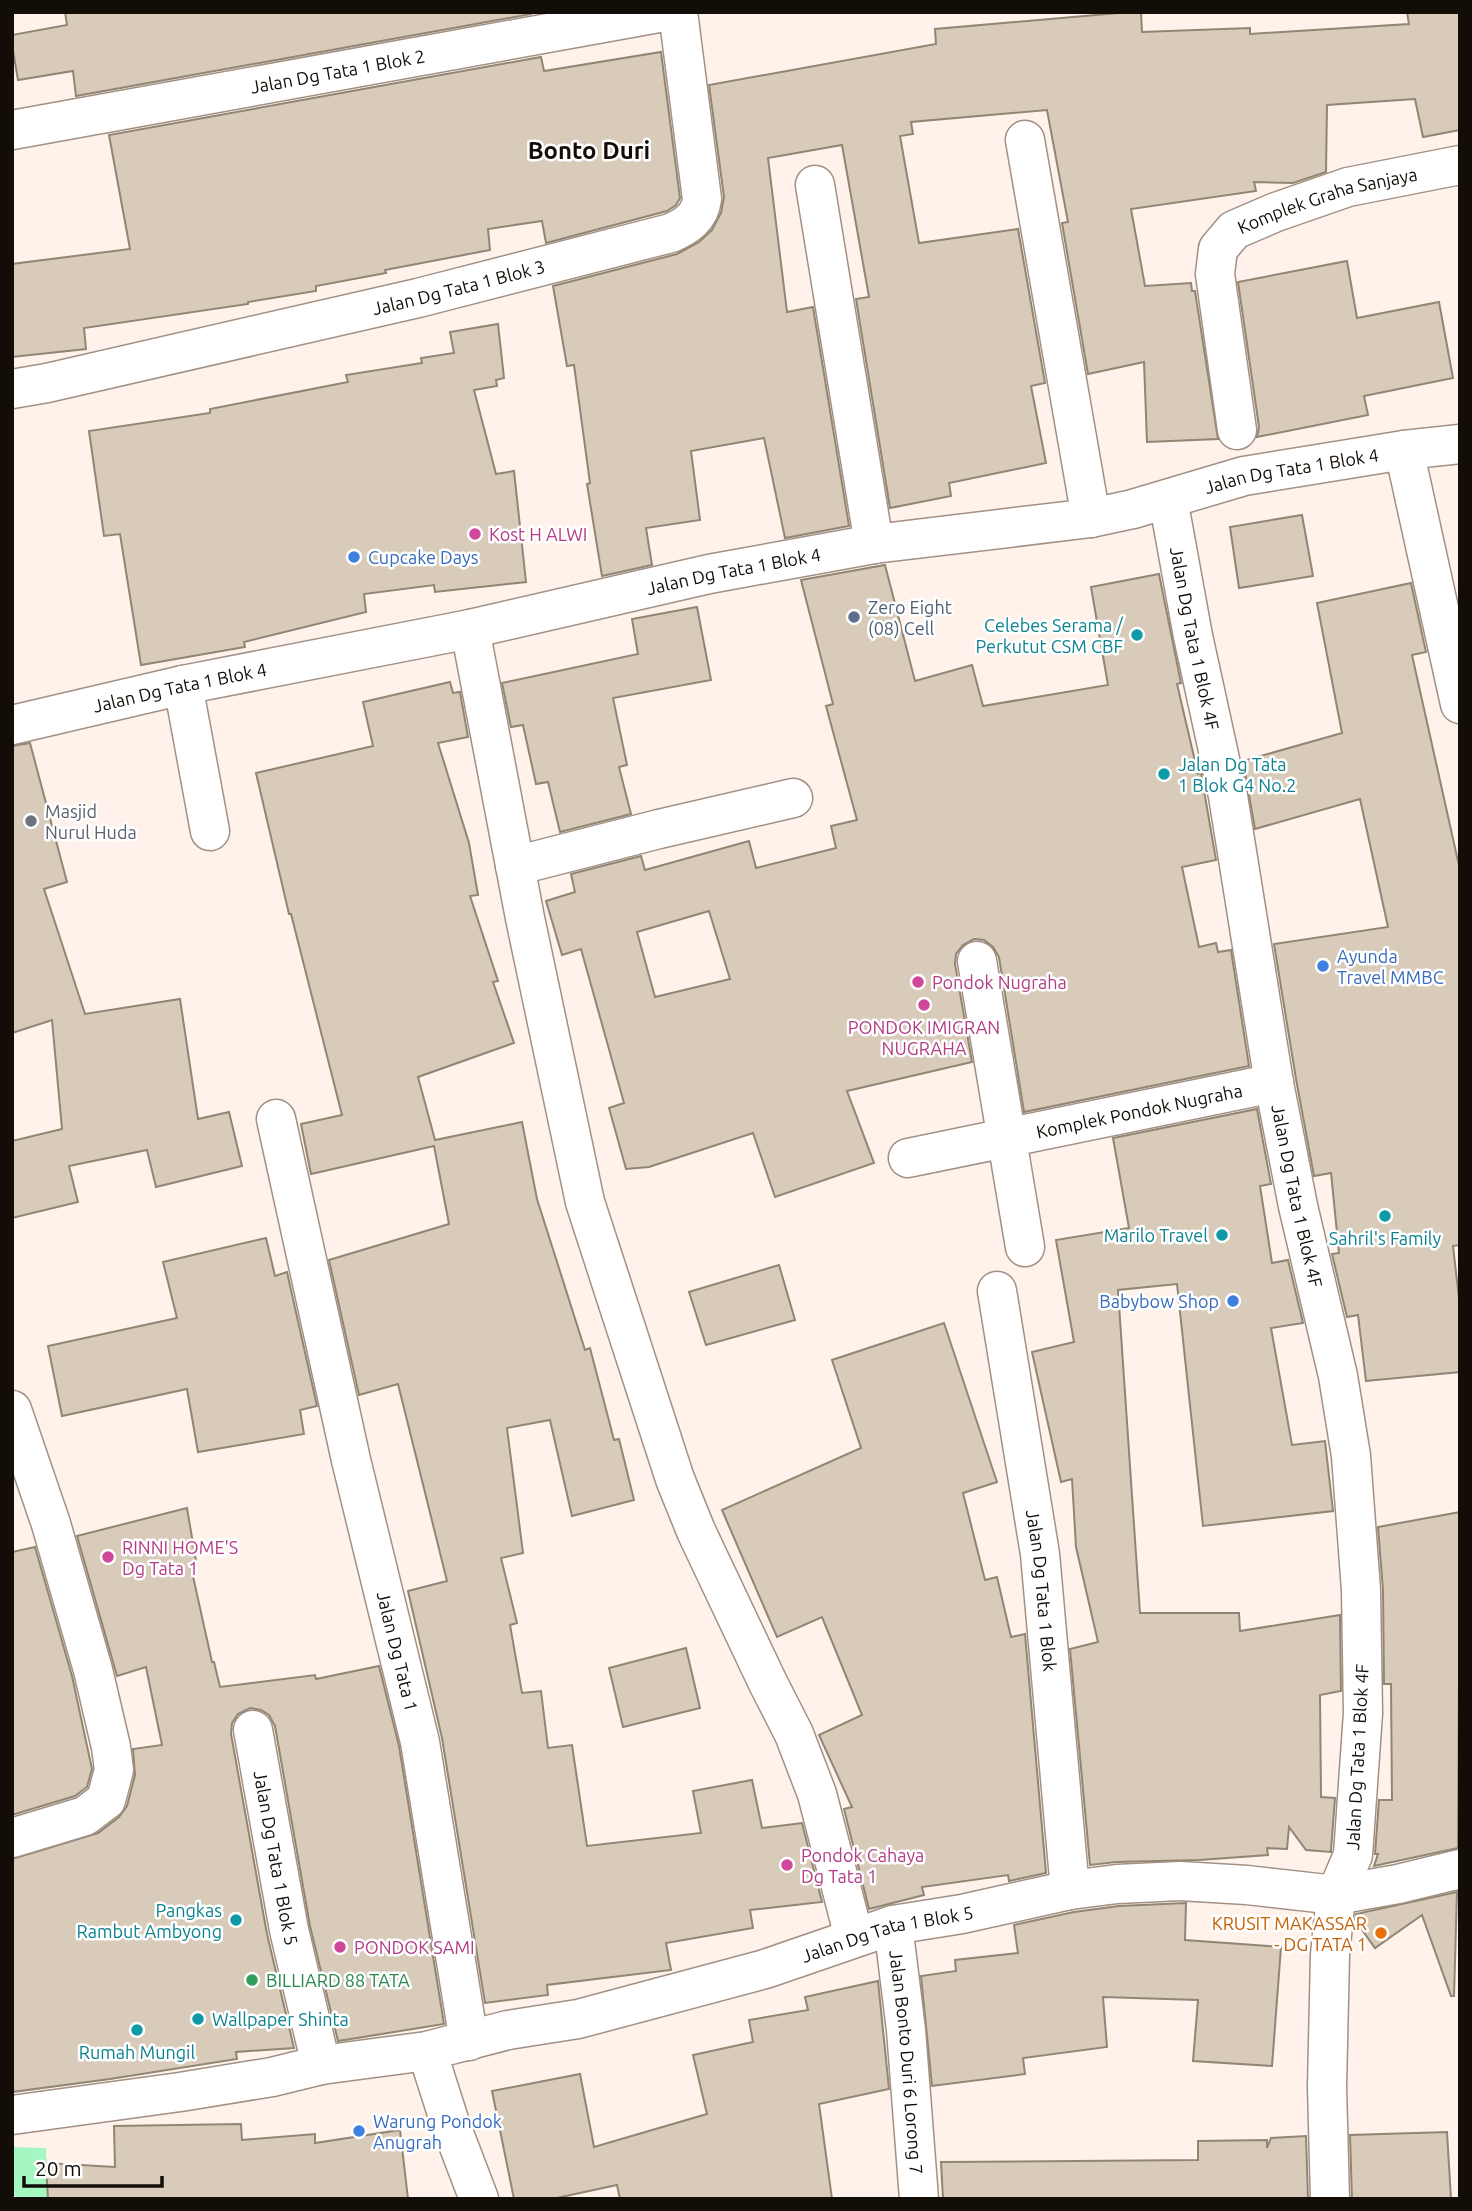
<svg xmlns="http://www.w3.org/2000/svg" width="1472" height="2211" font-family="Ubuntu,sans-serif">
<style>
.green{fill:#a5f7c2}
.building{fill:#d9cbb9;stroke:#918574;stroke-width:2;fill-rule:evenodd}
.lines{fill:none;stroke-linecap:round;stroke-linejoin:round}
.minor-casing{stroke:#a39084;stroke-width:41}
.minor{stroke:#fff;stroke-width:38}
.hotel-dot{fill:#d1479c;stroke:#fff;stroke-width:2.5}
.shop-dot{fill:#3f7fe0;stroke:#fff;stroke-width:2.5}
.service-dot{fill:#5c6f8a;stroke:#fff;stroke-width:2.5}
.culture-dot{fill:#0f9aa8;stroke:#fff;stroke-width:2.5}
.worship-dot{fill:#6b7280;stroke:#fff;stroke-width:2.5}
.food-dot{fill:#e8710a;stroke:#fff;stroke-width:2.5}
.leisure-dot{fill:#2e9e5b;stroke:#fff;stroke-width:2.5}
.labels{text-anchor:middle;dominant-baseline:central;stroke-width:5;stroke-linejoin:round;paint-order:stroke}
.street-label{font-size:18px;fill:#130d08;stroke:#fff}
.hotel-label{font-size:18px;fill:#b23c85;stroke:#fff;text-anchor:start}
.shop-label{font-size:18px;fill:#366cbe;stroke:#fff;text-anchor:start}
.service-label{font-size:18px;fill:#4e5e75;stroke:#fff;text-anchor:start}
.culture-label{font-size:18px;fill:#0d838f;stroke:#fff;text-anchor:end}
.worship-label{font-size:18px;fill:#5b616d;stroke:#fff;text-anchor:start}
.food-label{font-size:18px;fill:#c56008;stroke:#fff;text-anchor:end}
.leisure-label{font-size:18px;fill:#27864d;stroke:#fff;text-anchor:start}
.district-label{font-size:24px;font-weight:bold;fill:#130d08;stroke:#fff}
</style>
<rect width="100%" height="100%" fill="#fef2ea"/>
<path class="green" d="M12,2147L46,2148L48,2199H19L12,2194Z"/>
<g class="building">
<path d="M65,12H531V14L76,96L73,71L18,80L12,45V35L67,25Z"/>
<path d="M1130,12H1141L1142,32L1250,28V34L1409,24L1407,12H1460V130L1423,137L1415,99L1327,105L1326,172L1293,183L1254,182L1256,191L1131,209L1145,286L1191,283L1192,291H1195L1218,439L1147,442L1144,362L1088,374L1062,223L1068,222L1047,110L911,122L913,134L900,136L919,243L1018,229L1045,383L1031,386L1046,463L949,483L951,496L890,508L856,299L869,297L842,145L768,158L787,312L813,307L849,526L785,538L764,438L691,451L700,520L646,528L652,565L602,576L587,484L590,483L574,365L567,366L553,286L677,254L699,242L712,230L721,213L724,197L709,85L936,44L935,29Z"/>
<path d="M661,52L680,198L676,205L667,211L546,243L542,221L488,229L490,250L385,270L386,273L316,286V291L248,302V304L84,328L86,349L12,357V264L130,249L109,135L541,57L544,71Z"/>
<path d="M1347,261L1357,318L1439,302L1453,378L1364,396L1368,415L1257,437L1259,427L1238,282Z"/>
<path d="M498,324L504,378L496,380L497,386L474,390L496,474L514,471L526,582L435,592L434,585L364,594L366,612L244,642L245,647L141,665L120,534L104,536L89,431L210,413V409L348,382L346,375L422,363L421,358L454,353L450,332Z"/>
<path d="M1302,515L1313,576L1239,588L1230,527Z"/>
<path d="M885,565L915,681L972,665L983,706L1108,685L1091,587L1159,574L1181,683L1177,684L1198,774L1201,773L1216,860L1182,867L1199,947L1216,943L1218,952L1231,950L1249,1066L1024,1112L999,957L993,947L984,940L974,939L963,945L956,954L955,964L972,1062L847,1091L874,1163L775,1197L753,1133L649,1167L626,1169L609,1108L624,1103L581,949L562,955L546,901L575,892L571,874L641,856L645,870L749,841L756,868L836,848L831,826L857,820L826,706L833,704L801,580ZM709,911L730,979L655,997L637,932Z"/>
<path d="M1411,583L1426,652L1412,655L1460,870V1245L1453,1246L1460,1307V1372L1366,1381L1358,1315L1347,1317L1332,1254L1339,1253L1331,1173L1314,1176L1296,1079L1274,944L1388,927L1360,799L1255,829L1243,761L1342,733L1317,603Z"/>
<path d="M697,607L711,680L613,698L627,765L619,767L631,814L560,832L548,782L536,784L523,725L511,727L502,683L638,654L632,619Z"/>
<path d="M450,682L453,693L460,692L468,737L438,743L469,843L478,895L470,896L498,981L493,982L514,1043L418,1077L435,1140L522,1122L537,1199L585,1350L590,1348L614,1440L619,1439L634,1500L572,1516L550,1420L507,1428L523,1553L501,1558L517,1623L510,1625L522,1693L541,1691L548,1748L572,1745L587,1846L701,1833L693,1791L752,1780L762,1828L802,1823L822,1902L750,1910L753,1928L666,1943L671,1970L547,1985L548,1995L485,2003L442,1738L408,1591L447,1581L398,1384L359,1395L329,1260L449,1224L434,1146L311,1174L301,1124L342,1115L291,914H289L256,773L373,746L363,702Z"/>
<path d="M30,743L67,882L44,889L85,1014L180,999L198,1119L229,1112L242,1166L156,1187L147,1150L69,1166L78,1202L12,1218V1141L62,1129L52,1020L12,1033V746Z"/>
<path d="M1257,1109L1271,1184L1260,1186L1272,1263L1288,1260L1303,1323L1271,1328L1292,1445L1325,1441L1333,1511L1203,1526L1177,1284L1118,1290L1140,1613H1239L1240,1631L1340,1615L1341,1691L1320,1695L1321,1797L1335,1798L1331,1850V1852L1306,1850L1289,1827L1287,1849L1267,1848L1268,1855L1199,1860L1116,1862L1090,1865L1070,1649L1098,1642L1076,1547L1072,1479L1061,1482L1032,1352L1074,1342L1056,1240L1129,1228L1113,1138Z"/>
<path d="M266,1238L275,1276L287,1272L317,1406L300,1410L304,1434L198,1452L187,1389L62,1416L48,1346L177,1318L163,1262Z"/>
<path d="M779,1265L795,1320L706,1345L689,1292Z"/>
<path d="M944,1323L997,1482L963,1493L985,1580L997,1577L1011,1637L1025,1634L1046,1873L1009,1881L1008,1875L922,1887L924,1895L869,1909L844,1809L852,1807L819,1735L862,1715L822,1617L777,1637L722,1510L861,1448L832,1360Z"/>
<path d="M187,1508L196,1561L190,1563L212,1662H214L220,1687L315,1675L316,1679L379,1666L399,1746L444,2024L338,2041L310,1926L275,1726L269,1715L261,1710L250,1708L238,1714L232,1723L231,1734L267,1934L294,2048L236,2052L237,2059L110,2079L12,2092V1859L98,1833L119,1817L127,1806L135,1775L133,1749L162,1745L146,1667L117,1676L77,1536Z"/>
<path d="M1460,1512L1458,1848L1374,1866L1378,1854H1375L1379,1800H1392L1391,1684H1384L1383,1590L1378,1527Z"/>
<path d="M35,1547L72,1676L92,1769L87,1787L75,1796L12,1815V1552Z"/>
<path d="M686,1648L700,1708L623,1727L609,1668Z"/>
<path d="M1457,1892L1454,1996H1451L1422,1915L1375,1948L1355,1920L1356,1914Z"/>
<path d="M1186,1903L1185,1940L1281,1947L1272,2066L1193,2061L1198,2000L1103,1997L1107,2047L1023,2058L1025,2074L932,2086L921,1976L956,1971L955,1960L1018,1953L1014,1925L1074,1912L1119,1906Z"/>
<path d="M878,1981L889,2089L819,2104L832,2199H620L617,2185L552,2199H514L492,2091L580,2074L594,2147L707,2114L693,2055L753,2042L749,2020L808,2010L805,1997Z"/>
<path d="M241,2124L242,2140L315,2134V2143L400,2130L408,2199H48L46,2163L115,2167L114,2126Z"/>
<path d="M1447,2132L1451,2199H1352L1350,2135Z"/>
<path d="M1306,2136L1308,2199H943L941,2162L1198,2160V2141L1267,2140V2148L1271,2138Z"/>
</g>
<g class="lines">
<g class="minor-casing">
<g id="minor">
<path id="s1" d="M12,130L664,12"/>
<path d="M1025,140L1091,518"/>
<path d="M815,185L874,544"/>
<path id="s2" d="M12,389L47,383L418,298L671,233C687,226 700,217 702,199L678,12"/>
<path id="s3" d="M1237,430L1215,274L1218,249L1234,230L1276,212L1348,187L1460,165"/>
<path d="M1404,450L1460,704"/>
<path id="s4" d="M1168,499L1193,636L1228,796L1274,1083L1298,1206L1338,1376L1351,1456L1361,1590L1363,1713L1353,1855L1336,1895L1330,1955L1327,2087L1330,2199"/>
<path d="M470,629L525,918L585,1202L675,1479L696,1531L768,1683L794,1734L817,1794L854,1937"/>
<path d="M183,685L210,831"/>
<path id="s5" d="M12,725L183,685L470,629L709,574L874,544L1091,518L1133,509L1244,476L1404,450L1460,444"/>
<path d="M515,866L659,829L793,798"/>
<path d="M977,961L1025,1247"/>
<path id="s6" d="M276,1119L351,1460L420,1742L469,2041"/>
<path id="s7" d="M908,1158L1274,1083"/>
<path id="s8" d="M997,1291L1040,1554L1070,1890"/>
<path d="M12,1410L51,1524L93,1670L111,1747L114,1770L106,1800L85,1816L12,1838"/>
<path id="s9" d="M253,1730L289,1930L321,2065"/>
<path id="s10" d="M893,1925L906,2030L919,2199"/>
<path d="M427,2051L450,2123L479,2199"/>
<path id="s11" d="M12,2115L180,2092L272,2077L321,2065L427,2051L508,2030L578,2019L765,1969L893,1925L962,1914L1070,1890L1117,1884L1180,1881L1247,1885L1336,1895L1398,1884L1460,1869"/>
</g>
</g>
<use href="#minor" class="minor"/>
</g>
<g class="hotel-dot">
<circle cx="475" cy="534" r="7"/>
<circle cx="918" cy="982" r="7"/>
<circle cx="924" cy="1005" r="7"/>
<circle cx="108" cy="1557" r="7"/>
<circle cx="787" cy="1865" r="7"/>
<circle cx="340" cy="1947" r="7"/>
</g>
<g class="shop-dot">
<circle cx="354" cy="557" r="7"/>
<circle cx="1323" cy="966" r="7"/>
<circle cx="1233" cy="1301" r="7"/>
<circle cx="359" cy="2131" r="7"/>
</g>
<circle class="service-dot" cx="854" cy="617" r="7"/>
<g class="culture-dot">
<circle cx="1137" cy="635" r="7"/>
<circle cx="1164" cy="774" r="7"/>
<circle cx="1385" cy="1216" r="7"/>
<circle cx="1222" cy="1235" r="7"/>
<circle cx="236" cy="1920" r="7"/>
<circle cx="198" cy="2019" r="7"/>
<circle cx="137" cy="2030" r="7"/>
</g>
<circle class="worship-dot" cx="31" cy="821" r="7"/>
<circle class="food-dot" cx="1381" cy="1933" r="7"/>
<circle class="leisure-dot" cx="252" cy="1980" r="7"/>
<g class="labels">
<g class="street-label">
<text stroke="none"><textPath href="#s1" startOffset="331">Jalan Dg Tata 1 Blok 2</textPath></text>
<text stroke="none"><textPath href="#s3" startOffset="306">Komplek Graha Sanjaya</textPath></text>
<text stroke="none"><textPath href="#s2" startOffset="458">Jalan Dg Tata 1 Blok 3</textPath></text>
<text stroke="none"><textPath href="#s5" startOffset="1306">Jalan Dg Tata 1 Blok 4</textPath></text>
<text stroke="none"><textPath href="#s5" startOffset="738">Jalan Dg Tata 1 Blok 4</textPath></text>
<text stroke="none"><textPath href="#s4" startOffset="142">Jalan Dg Tata 1 Blok 4F</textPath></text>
<text stroke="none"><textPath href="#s5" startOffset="172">Jalan Dg Tata 1 Blok 4</textPath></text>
<text stroke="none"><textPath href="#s7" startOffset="236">Komplek Pondok Nugraha</textPath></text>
<text stroke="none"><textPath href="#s4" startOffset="709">Jalan Dg Tata 1 Blok 4F</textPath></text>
<text stroke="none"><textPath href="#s8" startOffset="303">Jalan Dg Tata 1 Blok</textPath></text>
<text stroke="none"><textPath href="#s6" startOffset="546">Jalan Dg Tata 1</textPath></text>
<text transform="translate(1357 1757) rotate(-87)">Jalan Dg Tata 1 Blok 4F</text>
<text stroke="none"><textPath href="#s9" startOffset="130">Jalan Dg Tata 1 Blok 5</textPath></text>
<text stroke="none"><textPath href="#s11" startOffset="896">Jalan Dg Tata 1 Blok 5</textPath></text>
<text stroke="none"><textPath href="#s10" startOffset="138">Jalan Bonto Duri 6 Lorong 7</textPath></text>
</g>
<g class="hotel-label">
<text x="489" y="534">Kost H ALWI</text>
<text x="932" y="982">Pondok Nugraha</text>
<text x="924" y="1027" text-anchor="middle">PONDOK IMIGRAN<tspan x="924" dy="21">NUGRAHA</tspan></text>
<text x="122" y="1547">RINNI HOME'S<tspan x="122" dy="21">Dg Tata 1</tspan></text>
<text x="801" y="1855">Pondok Cahaya<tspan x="801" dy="21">Dg Tata 1</tspan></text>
<text x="354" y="1947">PONDOK SAMI</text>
</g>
<g class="shop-label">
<text x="368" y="557">Cupcake Days</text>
<text x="1337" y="956">Ayunda<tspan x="1337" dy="21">Travel MMBC</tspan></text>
<text x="1219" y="1301" text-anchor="end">Babybow Shop</text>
<text x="373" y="2121">Warung Pondok<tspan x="373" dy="21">Anugrah</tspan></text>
</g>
<g class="service-label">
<text x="868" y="607">Zero Eight<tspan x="868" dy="21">(08) Cell</tspan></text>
</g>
<g class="culture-label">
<text x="1123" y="625">Celebes Serama /<tspan x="1123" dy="21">Perkutut CSM CBF</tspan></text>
<text x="1178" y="764" text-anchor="start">Jalan Dg Tata<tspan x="1178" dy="21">1 Blok G4 No.2</tspan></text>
<text x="1208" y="1235">Marilo Travel</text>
<text x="1385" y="1238" text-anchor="middle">Sahril's Family</text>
<text x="222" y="1910">Pangkas<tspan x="222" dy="21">Rambut Ambyong</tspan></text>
<text x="212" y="2019" text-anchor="start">Wallpaper Shinta</text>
<text x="137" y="2052" text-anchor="middle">Rumah Mungil</text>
</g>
<g class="worship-label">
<text x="45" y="811">Masjid<tspan x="45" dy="21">Nurul Huda</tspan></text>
</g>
<g class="food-label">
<text x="1367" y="1923">KRUSIT MAKASSAR<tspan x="1367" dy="21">- DG TATA 1</tspan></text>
</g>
<g class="leisure-label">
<text x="266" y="1980">BILLIARD 88 TATA</text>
</g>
<g class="district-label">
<text x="589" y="150">Bonto Duri</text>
</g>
</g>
<rect width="1472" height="2211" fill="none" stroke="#130d08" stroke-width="28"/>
<path d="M24 2176v10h138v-10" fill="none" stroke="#130d08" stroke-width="3.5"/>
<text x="35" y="2176" font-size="21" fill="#130d08" stroke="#ffffff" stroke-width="5" paint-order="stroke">20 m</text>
</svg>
